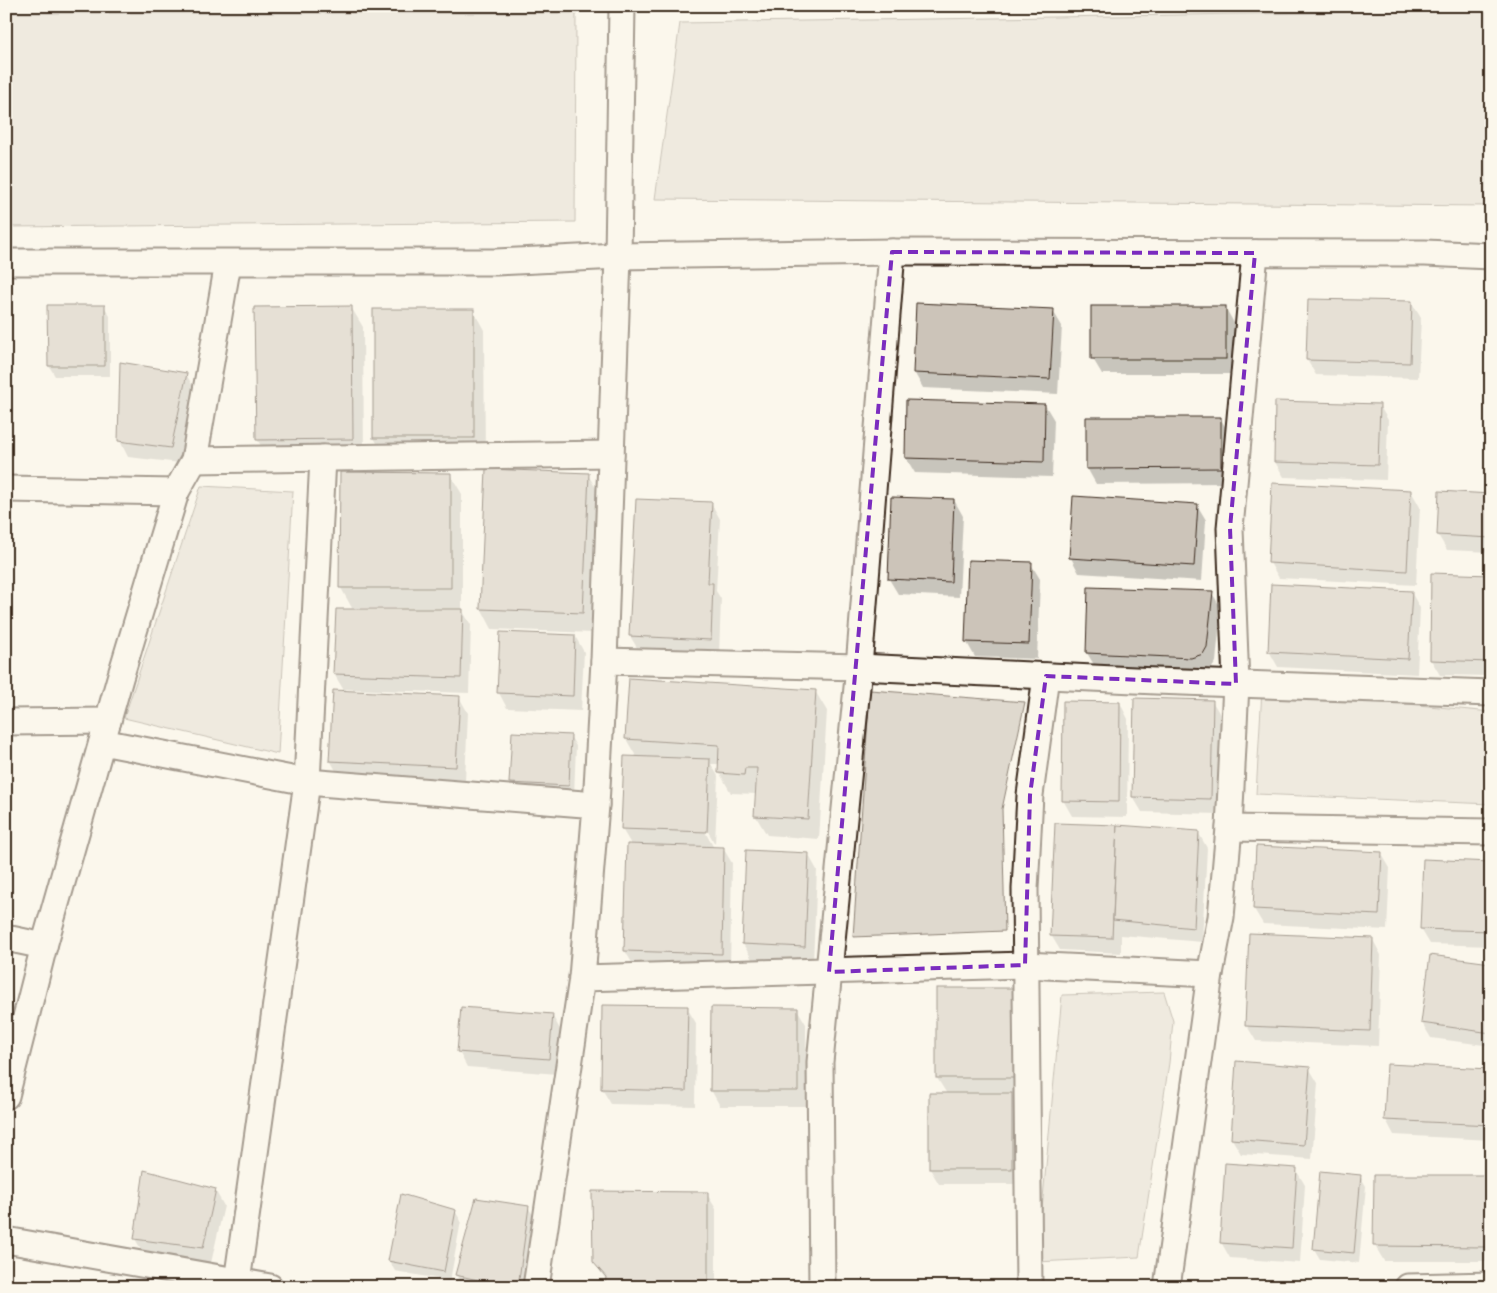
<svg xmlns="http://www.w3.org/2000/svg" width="1497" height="1293" font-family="Dekko,sans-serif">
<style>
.green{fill:#dfd9ce;stroke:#8d8276}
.shadow{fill:#0003}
.building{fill:#ccc4b9;stroke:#3b2a1e}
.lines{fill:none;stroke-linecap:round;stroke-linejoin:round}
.street-casing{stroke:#3b2a1e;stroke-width:29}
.street{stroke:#fbf7ec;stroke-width:25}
.marked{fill:none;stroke:#7b2cbf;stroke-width:4;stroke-dasharray:10 6;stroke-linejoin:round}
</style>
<rect width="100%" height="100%" fill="#fbf7ec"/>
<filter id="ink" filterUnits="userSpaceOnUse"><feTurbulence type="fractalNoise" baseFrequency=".02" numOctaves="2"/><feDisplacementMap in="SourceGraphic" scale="10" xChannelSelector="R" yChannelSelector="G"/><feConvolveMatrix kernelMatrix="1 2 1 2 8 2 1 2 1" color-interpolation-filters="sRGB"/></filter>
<g filter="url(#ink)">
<g class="green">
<path d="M1491,10V206L655,199L680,23Z"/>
<path d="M6,13H576L575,222L6,227Z"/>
<path d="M201,486L293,491L278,754L124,718Z"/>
<path d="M870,690L1025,702L1002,809L1005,931L853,937Z"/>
<path d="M1262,690L1491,712V804L1256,794Z"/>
<path d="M1164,992L1173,1021L1169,1063L1139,1257L1037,1262L1062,995Z"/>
</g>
<g class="shadow">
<path d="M1412,303L1421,318L1418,378L1316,375L1307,360Z"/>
<path d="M104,306L110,316V376H55L49,366Z"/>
<path d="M351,307L363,327L364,459L269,460L257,439Z"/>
<path d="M1225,307L1234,323V374H1102L1093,359Z"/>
<path d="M374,310H473L484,330L485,458H386L374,438Z"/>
<path d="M1053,311L1062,326L1058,394L923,388L914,372Z"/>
<path d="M186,374L195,390L180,463L128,457L120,441Z"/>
<path d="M907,402L1045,405L1054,420L1052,477L915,473L906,458Z"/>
<path d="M1379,405L1388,420L1386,480L1284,477L1275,462Z"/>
<path d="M1220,418L1229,433V483L1096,484L1087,468Z"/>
<path d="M450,474L462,494V610L471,625L469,693L346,689V692L459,697L468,713L465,782L339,776L330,760L345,692L334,674L399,610V608H352L341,588Z"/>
<path d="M588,475L600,495L594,633L492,629L481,608Z"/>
<path d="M1411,491L1420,507L1416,585L1279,578L1270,563Z"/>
<path d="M1491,495V552L1447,550L1438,535Z"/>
<path d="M954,500L963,516L959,597L898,594L889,579Z"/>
<path d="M711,503L720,519L716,591L721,599L719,655L639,651L630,636Z"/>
<path d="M1197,505L1206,520L1202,581L1079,573L1071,558Z"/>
<path d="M1031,564L1040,579L1037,659L975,657L966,641Z"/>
<path d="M1432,575L1491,576V676L1440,675L1431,660Z"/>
<path d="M1089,588L1212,593L1221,608L1216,662L1211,669L1200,673L1096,668L1087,653Z"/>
<path d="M1411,592L1420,608L1417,674L1278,667L1269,651Z"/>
<path d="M501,634L575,636L584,652L581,711L507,708L499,693Z"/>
<path d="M630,679L815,691L827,711L819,839L767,835L755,815L756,794L731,793L719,772L720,764H711L718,776L715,844L705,826L703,828L714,848H723L732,863L730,968L634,966L625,951L632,846L622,829L637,758L626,739Z"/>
<path d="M1212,701L1221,716L1219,814L1142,812L1133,797Z"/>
<path d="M1120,703L1128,719L1127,817L1072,816L1063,800Z"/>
<path d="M513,733L570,736L576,746L574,796L517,793L511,783Z"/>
<path d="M1056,824L1117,826L1198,832L1207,848L1202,942L1121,935V953L1060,950L1051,935Z"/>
<path d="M1381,853L1390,868L1387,930L1263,924L1254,909Z"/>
<path d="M808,854L817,870L813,962L752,959L743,944Z"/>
<path d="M1491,863V946L1430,944L1421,929Z"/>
<path d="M1250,935L1373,940L1381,955L1378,1046L1256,1041L1247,1026Z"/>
<path d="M1491,964V1046L1431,1038L1422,1023Z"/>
<path d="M1014,989L1023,1093H1011L1020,1109V1184H939L930,1169L947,1094L937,1078Z"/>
<path d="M603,1006L687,1008L696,1023L695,1106L611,1104L602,1089Z"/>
<path d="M797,1009L806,1024V1106H720L711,1090Z"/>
<path d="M552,1015L561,1031L558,1074L467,1067L459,1052Z"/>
<path d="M1309,1068L1318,1083L1312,1159L1241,1154L1232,1139Z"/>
<path d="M1491,1070V1140L1394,1135L1386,1120Z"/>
<path d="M1296,1170L1305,1185L1300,1263L1230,1258L1221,1242Z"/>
<path d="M1360,1176L1366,1186L1359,1263L1320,1259L1314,1249Z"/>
<path d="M1486,1176L1491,1184V1261H1384L1375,1246Z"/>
<path d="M215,1190L224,1206L211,1263L144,1254L135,1239Z"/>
<path d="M707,1194L716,1209V1287H606L607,1281L594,1262Z"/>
<path d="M528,1207L537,1222L529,1287H463L456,1275Z"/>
<path d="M455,1211L461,1221L450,1281L395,1271L389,1261Z"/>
</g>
<g class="building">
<path d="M1308,299L1412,301L1410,363L1306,360Z"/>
<path d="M916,303L1054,309L1050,379L913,373Z"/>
<path d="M47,305H105V366H48Z"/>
<path d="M352,306L353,439L256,440L254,307Z"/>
<rect x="1091" y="306" width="135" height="53"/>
<rect x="373" y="309" width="101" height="129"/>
<path d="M120,362L187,373L171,448L118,441Z"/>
<path d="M906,400L1045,404L1044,462L905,458Z"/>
<path d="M1275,401L1380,404L1378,465L1274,462Z"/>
<path d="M1086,417H1221V468L1086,469Z"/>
<path d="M486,469L589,473L583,613L480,609Z"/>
<path d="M340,472L451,473V588H339Z"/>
<path d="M1272,483L1411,490L1407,571L1268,563Z"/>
<path d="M1439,491L1491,494V538L1437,535Z"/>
<path d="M1073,496L1198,504L1194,566L1069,558Z"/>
<path d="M891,497L954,499L951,582L888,579Z"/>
<path d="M636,499L712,502L708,583H713L711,640L629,636Z"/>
<path d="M968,560L1032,562L1029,644L965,642Z"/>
<path d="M1431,573L1491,575V662L1430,660Z"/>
<path d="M1271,584L1412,591L1408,659L1268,652Z"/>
<path d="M1088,587L1213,591L1207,647L1203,654L1191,658L1086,653Z"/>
<path d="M336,609H463L461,678L333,674Z"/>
<path d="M500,632L575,635L573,696L497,693Z"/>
<path d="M629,678L816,690L808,819L754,816L757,768H745L744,775L718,773L719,745L625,739Z"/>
<path d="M333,690L460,696L456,767L329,761Z"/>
<path d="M1134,698L1213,700L1211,799L1132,797Z"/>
<path d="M1063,701L1120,702L1119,802L1062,801Z"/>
<path d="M512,732L571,735L569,786L509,783Z"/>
<path d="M624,756L710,759L707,832L621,829Z"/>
<path d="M1055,823L1117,825L1112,938L1050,936Z"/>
<path d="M1117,825L1199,831L1194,928L1113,920Z"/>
<path d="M627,844L724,847L722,954L624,951Z"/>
<path d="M1256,846L1382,852L1379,915L1253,909Z"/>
<path d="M746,850L809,853L805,947L742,944Z"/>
<path d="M1423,859L1491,862V931L1420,929Z"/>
<path d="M1249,933L1373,938L1370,1031L1245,1026Z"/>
<path d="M1430,955L1491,963V1033L1421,1023Z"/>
<rect x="936" y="988" width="79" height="90"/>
<path d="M602,1005L688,1006L686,1091L601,1089Z"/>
<path d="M461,1007L553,1014L549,1059L457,1052Z"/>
<path d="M711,1007L798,1008V1091H710Z"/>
<path d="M1236,1061L1310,1067L1304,1145L1231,1139Z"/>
<path d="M1387,1064L1491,1069V1125L1384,1120Z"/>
<rect x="929" y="1093" width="83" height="76"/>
<path d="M1225,1163L1297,1168L1292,1248L1220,1243Z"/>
<path d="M144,1170L216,1189L203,1248L134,1239Z"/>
<path d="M1320,1171L1361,1175L1354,1253L1313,1249Z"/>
<path d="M1374,1175H1487V1247L1373,1246Z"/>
<path d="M592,1191L708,1192V1285L605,1287L606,1277L593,1262Z"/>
<path d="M401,1194L456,1210L444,1272L388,1261Z"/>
<path d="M476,1198L529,1206L518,1287H511L455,1275Z"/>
</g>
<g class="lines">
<g class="street-casing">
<g id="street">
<path d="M6,262H496L618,256L892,252L1425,253L1491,256"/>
<path d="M194,460L611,454"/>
<path d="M6,489L176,492"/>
<path d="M604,661L859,667L1156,681L1491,693"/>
<path d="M6,722L108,721"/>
<path d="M102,742L307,782L596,805"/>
<path d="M1229,828L1491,832"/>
<path d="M6,938L44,946"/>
<path d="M582,978L1025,965L1210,974"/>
<path d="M6,1096L44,946L120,678L176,492L194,460L228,263"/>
<path d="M6,1240L270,1287"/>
<path d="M237,1282L307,782L323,458"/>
<path d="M536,1287L582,978L596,805L604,661L618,256L622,6"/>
<path d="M822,1287L820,1062L859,667L892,252"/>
<path d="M1029,1287L1025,889L1030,795L1046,676"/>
<path d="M1167,1287L1210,974L1221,917L1229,828L1236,684L1230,528L1255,253"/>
<path d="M1408,1287L1491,1285"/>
</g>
</g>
<use href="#street" class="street"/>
</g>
</g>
<path d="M0 0H1497V1293H0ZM892,252L1255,253L1230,528L1236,684L1046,676L1030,795L1025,965L829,972Z" fill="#fbf7ec" fill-opacity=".55" fill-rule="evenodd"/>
<path class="marked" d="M892,252L1255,253L1230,528L1236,684L1046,676L1030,795L1025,965L829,972Z"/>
<rect width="1497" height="1293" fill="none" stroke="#fbf7ec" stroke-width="25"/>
<rect x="12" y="12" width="1472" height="1268" fill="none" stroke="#3b2a1e" stroke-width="2" filter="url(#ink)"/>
</svg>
